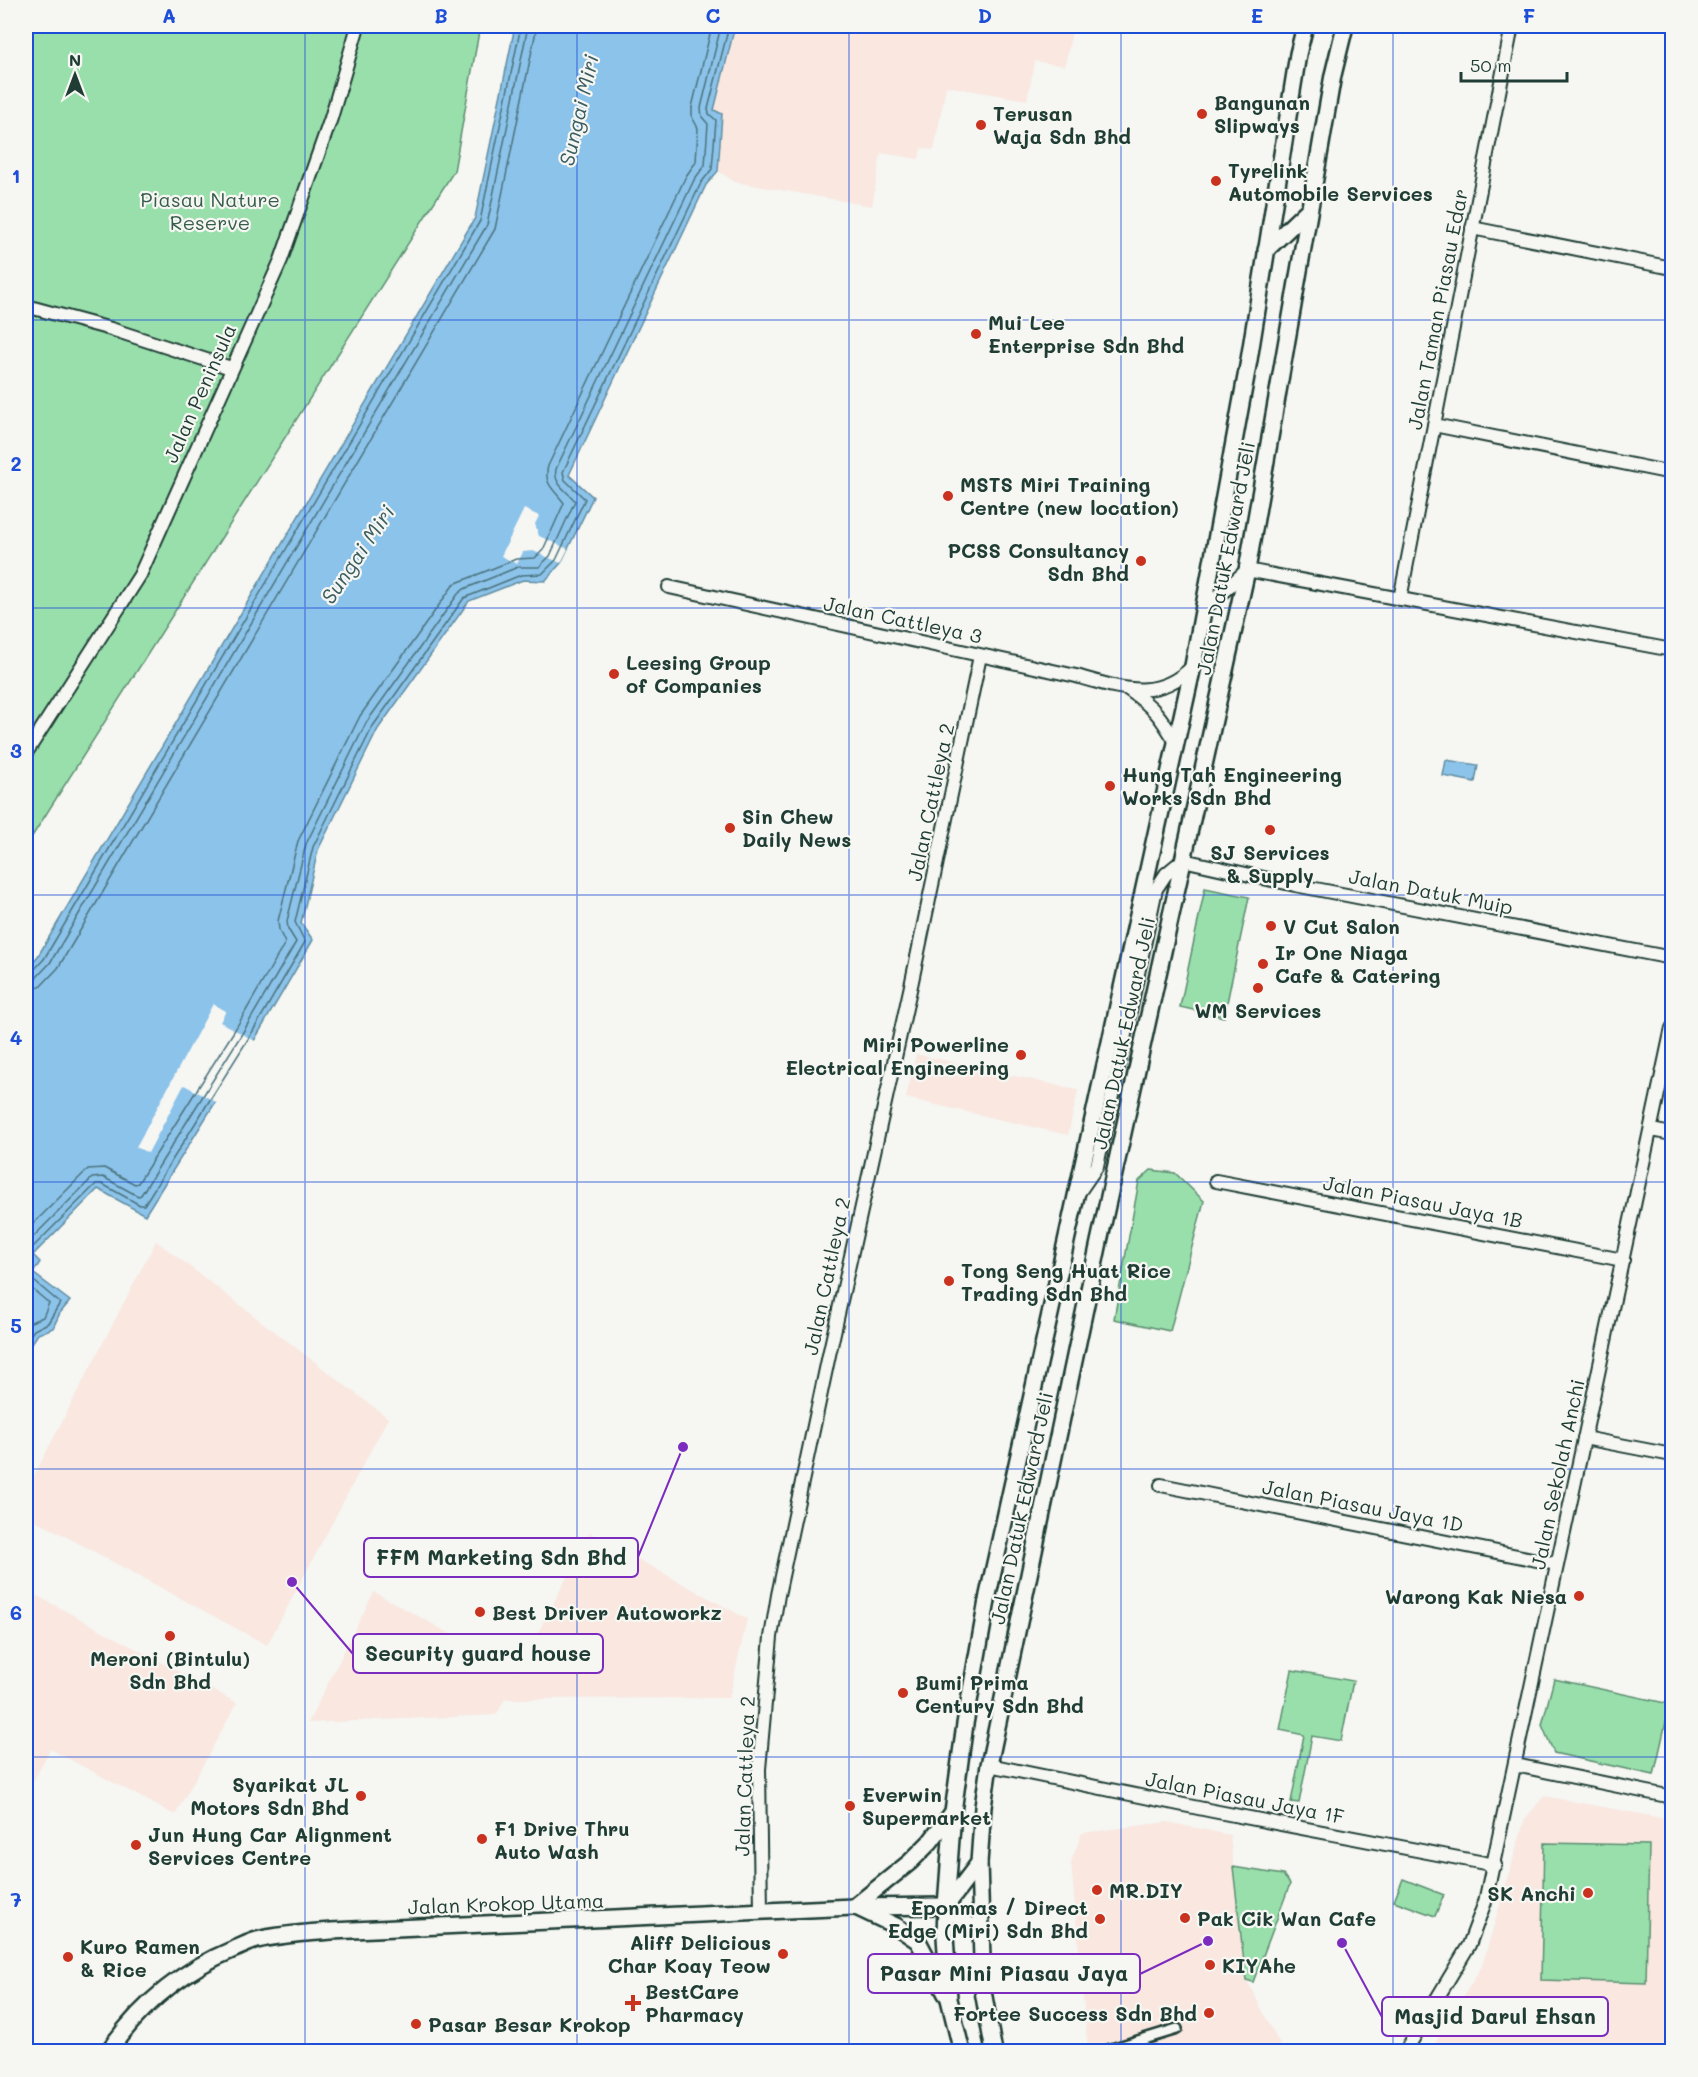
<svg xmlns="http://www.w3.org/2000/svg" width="1698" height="2077" font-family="Mali,sans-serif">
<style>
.built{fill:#f9e7e0}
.green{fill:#99dfac;stroke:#5c8e70;stroke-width:1.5}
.water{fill:#8cc3ea;stroke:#608da1;stroke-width:1.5}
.pier{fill:#f6f6f2}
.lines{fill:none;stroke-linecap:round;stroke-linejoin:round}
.shore{stroke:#4b737d;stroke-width:1.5}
.pedestrian-casing{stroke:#1f3d34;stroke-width:14}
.minor-casing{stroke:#1f3d34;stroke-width:16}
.tertiary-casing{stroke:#1f3d34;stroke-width:20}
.pedestrian{stroke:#f6f6f2;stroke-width:9}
.minor{stroke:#f6f6f2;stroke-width:12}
.tertiary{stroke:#f6f6f2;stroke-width:15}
.grid{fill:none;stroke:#1d4ed8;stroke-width:1.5;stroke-opacity:0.55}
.poi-dot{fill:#c8321e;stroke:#f6f6f2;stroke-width:2}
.labels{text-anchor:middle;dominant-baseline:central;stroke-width:4.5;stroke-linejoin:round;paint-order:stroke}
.poi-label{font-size:20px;font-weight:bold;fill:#1f3d34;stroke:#f6f6f2;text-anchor:start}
.park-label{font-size:20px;fill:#375d4c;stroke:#f6f6f2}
.street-label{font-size:20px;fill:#1f3d34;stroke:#f6f6f2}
.water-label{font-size:21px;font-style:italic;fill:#3a5e62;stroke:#f6f6f2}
.leader{fill:none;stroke:#7b2cbf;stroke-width:2}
.callout-dot{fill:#7b2cbf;stroke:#f6f6f2;stroke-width:2}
.callout{fill:#f6f6f2;stroke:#7b2cbf;stroke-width:2}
.callout-label{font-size:21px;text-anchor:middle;font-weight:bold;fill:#1f3d34}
.neatline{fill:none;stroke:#1d4ed8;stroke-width:2}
.grid-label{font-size:20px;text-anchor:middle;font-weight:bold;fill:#1d4ed8}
</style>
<rect width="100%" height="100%" fill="#f6f6f2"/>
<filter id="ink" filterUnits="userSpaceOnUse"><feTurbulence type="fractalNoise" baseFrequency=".0167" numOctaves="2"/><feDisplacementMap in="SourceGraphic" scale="12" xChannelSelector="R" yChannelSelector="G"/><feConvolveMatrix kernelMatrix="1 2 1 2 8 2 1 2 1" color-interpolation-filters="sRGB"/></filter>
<g filter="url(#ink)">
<g class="built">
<path d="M735,26H1067L1073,27L1065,66L1035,61L1027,100L946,86L934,150L921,148L919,159L881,153L872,206L735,182L718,171L722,114L714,111Z"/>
<path d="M916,1054L1078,1090L1068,1135L906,1098Z"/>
<path d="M156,1241L388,1418L267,1645L26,1515V1491Z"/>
<path d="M590,1533L747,1619L729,1698L505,1699L496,1715L308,1723L374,1592L518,1671Z"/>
<path d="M26,1590L237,1703L175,1815L50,1749L26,1795Z"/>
<path d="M1544,1796L1672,1820V2051L1430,2052L1482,1966L1525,1819Z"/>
<path d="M1167,1822L1230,1835L1246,1979L1283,2051H1088L1071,1862L1082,1833Z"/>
</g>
<g class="green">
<path d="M26,26H480L454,171L26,846Z"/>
<path d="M1205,888L1249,897L1224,1017L1180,1007Z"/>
<path d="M1151,1170L1175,1173L1204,1201L1170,1331L1114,1319L1139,1181Z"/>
<path d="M1292,1670L1353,1681L1341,1741L1312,1736L1299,1803L1291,1802L1304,1735L1280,1730Z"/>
<path d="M1554,1679L1670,1704L1654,1775L1554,1753L1542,1725Z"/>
<path d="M1544,1843L1649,1845L1646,1983L1541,1980Z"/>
<path d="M1233,1867L1283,1875L1290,1884L1253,1982L1246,1980Z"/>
<path d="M1403,1879L1444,1895L1435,1916L1394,1901Z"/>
</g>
<g class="water">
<path d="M515,26H735L714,110L722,114L718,171L706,185L569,475L593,497L561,563L545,581L523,580L469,601L378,729L318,850L301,923L313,940L255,1039L145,1215L98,1189L33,1255L40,1262L33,1273L70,1301L60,1313L53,1328L38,1334L26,1352V970L38,956L475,218Z"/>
<path d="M1446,760L1478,765L1475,782L1443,776Z"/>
</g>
<g class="pier">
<path d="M524,509L539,516L535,524L539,536L568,549L561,563L533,551L523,552L517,564L501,556Z"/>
<path d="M213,1004L226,1011L220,1022L257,1042L218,1103L184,1085L148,1153L136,1147Z"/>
</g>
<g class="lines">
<g class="shore">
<path d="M26,974L32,972L44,959L480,221L521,26"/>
<path d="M26,981L36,978L50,963L487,225L528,26"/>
<path d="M26,990L40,987L58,968L495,229L537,26"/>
<path d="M26,1231L88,1169L104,1168L135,1184L138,1183L236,1028L285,943L279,930L278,921L298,841L360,716L454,584L516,559L535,558L543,550L564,503C555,490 543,485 548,466L686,176L696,162L698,128L692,117V107L712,26"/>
<path d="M26,1244L92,1178L103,1177L138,1196L141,1195L243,1032L296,942L288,929L287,921L306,844L366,723L458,594L464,589L518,567H539L550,556L575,501C567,490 553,485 556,469L694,180L705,165L708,124L702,117L701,108L721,26"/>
<path d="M26,1284L49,1303L43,1317L31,1322L26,1328"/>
<path d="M26,1341L34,1330L48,1323L60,1303L28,1276L27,1271L31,1263L28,1257L29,1251L96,1184H102L140,1205H144L250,1036L305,942L295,922L313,847L373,726L464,598L521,575L542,574L556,560L585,499L565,480L563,472L701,183L712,169L716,120L709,114L708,109L729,26"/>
</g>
<g class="pedestrian-casing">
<path id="pedestrian" d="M1105,2051L1177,2029"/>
</g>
<g class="minor-casing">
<g id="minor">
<path d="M26,28L27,26"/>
<path d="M1472,228L1672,268"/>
<path d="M26,306L111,329L231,368"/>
<path d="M1434,425L1672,473"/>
<path d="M669,587L1076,676C1120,688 1157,703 1193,666"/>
<path d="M1400,599L1512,26"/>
<path d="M1204,609L1247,570L1672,650"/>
<path d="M1129,690C1155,708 1161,717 1177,744"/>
<path d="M26,753L140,575L281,260L331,118L358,26"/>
<path d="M1651,1130L1672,1134"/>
<path d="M1216,1181L1623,1260"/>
<path d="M1079,1192L1097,1166L1156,889L1166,874L1183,860L1295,885L1672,958"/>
<path d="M1584,1438L1672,1455"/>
<path d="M1161,1485L1557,1564"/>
<path d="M989,1765L1213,1811L1495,1865"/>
<path d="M1515,1765L1672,1797"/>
<path d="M761,1911L759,1769L771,1637L778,1595L829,1355L912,981L980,656"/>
<path d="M1405,2052L1469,1945L1485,1902L1672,1028"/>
</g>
</g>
<g class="tertiary-casing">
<g id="tertiary">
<path d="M1266,250L1309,209"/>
<path d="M946,1906L979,1863"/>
<path d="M946,1906L981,1935"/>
<path d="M854,1907L910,1862L930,1842L953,1812"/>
<path d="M858,1908L896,1926L918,1941L946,1994"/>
<path d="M108,2052C139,2007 181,1971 232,1950C240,1947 249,1942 257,1940C281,1934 306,1933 331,1931L854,1907L946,1906"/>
<path d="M962,2052L949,1999L945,1936L946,1906L953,1812L965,1724L988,1595L1193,666L1249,360L1298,54L1305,26"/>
<path d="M994,2052L983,1991L979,1863L983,1807L989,1765L1099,1242L1247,570L1333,75L1345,26"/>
</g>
</g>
<use href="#pedestrian" class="pedestrian"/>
<use href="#minor" class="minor"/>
<use href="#tertiary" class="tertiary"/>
</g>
</g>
<path class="grid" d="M305,26V2052M577,26V2052M849,26V2052M1121,26V2052M1393,26V2052M26,320H1672M26,608H1672M26,895H1672M26,1182H1672M26,1469H1672M26,1757H1672"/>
<g class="poi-dot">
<circle cx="1202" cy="114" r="6"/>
<circle cx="981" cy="125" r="6"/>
<circle cx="1216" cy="181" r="6"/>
<circle cx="976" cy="334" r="6"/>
<circle cx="948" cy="496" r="6"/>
<circle cx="1141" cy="561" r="6"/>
<circle cx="614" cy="674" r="6"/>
<circle cx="1110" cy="786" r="6"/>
<circle cx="730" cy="828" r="6"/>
<circle cx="1270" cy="830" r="6"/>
<circle cx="1271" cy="926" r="6"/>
<circle cx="1263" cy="964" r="6"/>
<circle cx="1258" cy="988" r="6"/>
<circle cx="1021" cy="1055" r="6"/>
<circle cx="949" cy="1281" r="6"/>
<circle cx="1579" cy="1596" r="6"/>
<circle cx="480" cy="1612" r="6"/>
<circle cx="170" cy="1636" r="6"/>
<circle cx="903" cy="1693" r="6"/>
<circle cx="361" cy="1796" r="6"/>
<circle cx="850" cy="1806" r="6"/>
<circle cx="482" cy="1839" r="6"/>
<circle cx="136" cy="1845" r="6"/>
<circle cx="1097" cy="1890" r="6"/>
<circle cx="1588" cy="1893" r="6"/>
<circle cx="1185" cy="1918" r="6"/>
<circle cx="1100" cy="1919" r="6"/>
<circle cx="783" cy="1954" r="6"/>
<circle cx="68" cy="1957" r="6"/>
<circle cx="1210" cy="1965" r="6"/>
<path d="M630 1994h6v6h6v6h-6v6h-6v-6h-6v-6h6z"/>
<circle cx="1209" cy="2013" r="6"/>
<circle cx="416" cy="2024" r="6"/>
</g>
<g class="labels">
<g class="poi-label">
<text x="1214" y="102">Bangunan<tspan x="1214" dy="23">Slipways</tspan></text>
<text x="993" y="113">Terusan<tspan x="993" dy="23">Waja Sdn Bhd</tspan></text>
<text x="1228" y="170">Tyrelink<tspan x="1228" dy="23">Automobile Services</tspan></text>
<text x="988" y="322">Mui Lee<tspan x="988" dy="23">Enterprise Sdn Bhd</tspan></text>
<text x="960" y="484">MSTS Miri Training<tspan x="960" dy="23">Centre (new location)</tspan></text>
<text x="1129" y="550" text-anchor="end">PCSS Consultancy<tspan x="1129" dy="23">Sdn Bhd</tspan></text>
<text x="626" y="662">Leesing Group<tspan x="626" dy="23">of Companies</tspan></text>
<text x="1122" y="774">Hung Tah Engineering<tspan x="1122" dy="23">Works Sdn Bhd</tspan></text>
<text x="742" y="816">Sin Chew<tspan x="742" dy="23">Daily News</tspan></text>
<text x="1270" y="852" text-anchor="middle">SJ Services<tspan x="1270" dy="23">&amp; Supply</tspan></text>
<text x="1283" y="926">V Cut Salon</text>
<text x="1275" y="952">Ir One Niaga<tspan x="1275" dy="23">Cafe &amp; Catering</tspan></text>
<text x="1258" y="1010" text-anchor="middle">WM Services</text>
<text x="1009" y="1044" text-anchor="end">Miri Powerline<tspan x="1009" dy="23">Electrical Engineering</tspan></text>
<text x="961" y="1270">Tong Seng Huat Rice<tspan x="961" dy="23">Trading Sdn Bhd</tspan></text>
<text x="1567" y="1596" text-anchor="end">Warong Kak Niesa</text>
<text x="492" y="1612">Best Driver Autoworkz</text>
<text x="170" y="1658" text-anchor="middle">Meroni (Bintulu)<tspan x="170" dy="23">Sdn Bhd</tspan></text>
<text x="915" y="1682">Bumi Prima<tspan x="915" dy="23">Century Sdn Bhd</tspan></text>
<text x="349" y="1784" text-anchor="end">Syarikat JL<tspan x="349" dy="23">Motors Sdn Bhd</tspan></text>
<text x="862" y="1794">Everwin<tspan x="862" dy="23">Supermarket</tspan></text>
<text x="494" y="1828">F1 Drive Thru<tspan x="494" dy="23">Auto Wash</tspan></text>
<text x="148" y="1834">Jun Hung Car Alignment<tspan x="148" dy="23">Services Centre</tspan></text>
<text x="1109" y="1890">MR.DIY</text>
<text x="1576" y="1893" text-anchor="end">SK Anchi</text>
<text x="1088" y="1907" text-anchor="end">Eponmas / Direct<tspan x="1088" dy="23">Edge (Miri) Sdn Bhd</tspan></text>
<text x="1197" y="1918">Pak Cik Wan Cafe</text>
<text x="771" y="1942" text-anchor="end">Aliff Delicious<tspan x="771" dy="23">Char Koay Teow</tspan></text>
<text x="80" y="1946">Kuro Ramen<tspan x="80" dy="23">&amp; Rice</tspan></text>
<text x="1222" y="1965">KIYAhe</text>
<text x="645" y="1991">BestCare<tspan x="645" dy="23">Pharmacy</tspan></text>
<text x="1197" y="2013" text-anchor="end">Fortee Success Sdn Bhd</text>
<text x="428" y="2024">Pasar Besar Krokop</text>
</g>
<g class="park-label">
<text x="210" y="199">Piasau Nature<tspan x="210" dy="23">Reserve</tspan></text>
</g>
<g class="street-label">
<text transform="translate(1437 309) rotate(-79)">Jalan Taman Piasau Edar</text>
<text transform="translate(199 393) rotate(-66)">Jalan Peninsula</text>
<text transform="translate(1225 558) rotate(-79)">Jalan Datuk Edward Jeli</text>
<text transform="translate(903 619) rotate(12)">Jalan Cattleya 3</text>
<text transform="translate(930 802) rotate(-78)">Jalan Cattleya 2</text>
<text transform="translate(1431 891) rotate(11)">Jalan Datuk Muip</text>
<text transform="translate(1123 1033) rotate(-78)">Jalan Datuk Edward Jeli</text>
<text transform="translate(1423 1201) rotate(11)">Jalan Piasau Jaya 1B</text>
<text transform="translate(826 1276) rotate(-78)">Jalan Cattleya 2</text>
<text transform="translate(1557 1474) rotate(-78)">Jalan Sekolah Anchi</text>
<text transform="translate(1363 1505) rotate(11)">Jalan Piasau Jaya 1D</text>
<text transform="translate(1021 1508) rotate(-78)">Jalan Datuk Edward Jeli</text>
<text transform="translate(744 1776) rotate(-88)">Jalan Cattleya 2</text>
<text transform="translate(1245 1797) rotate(11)">Jalan Piasau Jaya 1F</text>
<text transform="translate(506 1903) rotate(-2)">Jalan Krokop Utama</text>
</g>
<g class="water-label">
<text transform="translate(578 110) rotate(-77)">Sungai Miri</text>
<text transform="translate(357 554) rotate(-56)">Sungai Miri</text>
</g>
</g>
<path class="leader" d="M683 1447L638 1557M292 1582L353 1654M1208 1941L1140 1974M1342 1943L1382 2017"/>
<g class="callout-dot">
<circle cx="683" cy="1447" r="6"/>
<circle cx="292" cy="1582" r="6"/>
<circle cx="1208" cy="1941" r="6"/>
<circle cx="1342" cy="1943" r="6"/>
</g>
<g class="callout">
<rect x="364" y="1538" width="274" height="39" rx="6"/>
<rect x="353" y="1634" width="250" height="39" rx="6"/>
<rect x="868" y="1954" width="272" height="39" rx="6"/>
<rect x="1382" y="1997" width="226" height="39" rx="6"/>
</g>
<g class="callout-label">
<text x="501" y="1565">FFM Marketing Sdn Bhd</text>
<text x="478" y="1661">Security guard house</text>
<text x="1004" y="1981">Pasar Mini Piasau Jaya</text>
<text x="1495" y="2024">Masjid Darul Ehsan</text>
</g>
<rect width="1698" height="2077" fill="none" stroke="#f6f6f2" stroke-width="66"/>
<g transform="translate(75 75)" stroke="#f6f6f2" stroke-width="4.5" paint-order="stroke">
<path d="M0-4.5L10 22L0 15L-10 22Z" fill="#1f3d34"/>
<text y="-9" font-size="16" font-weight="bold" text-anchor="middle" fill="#1f3d34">N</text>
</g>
<path d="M1461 72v9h106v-9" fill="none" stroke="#1f3d34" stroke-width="3"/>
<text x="1470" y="72" font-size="18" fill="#1f3d34" stroke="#f6f6f2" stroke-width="4.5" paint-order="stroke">50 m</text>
<rect x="33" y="33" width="1632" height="2011" class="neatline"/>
<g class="grid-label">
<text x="169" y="23">A</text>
<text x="441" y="23">B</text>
<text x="713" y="23">C</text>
<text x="985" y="23">D</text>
<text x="1257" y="23">E</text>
<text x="1529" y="23">F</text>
<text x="16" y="183">1</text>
<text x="16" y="471">2</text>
<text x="16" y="758">3</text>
<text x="16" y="1045">4</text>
<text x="16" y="1333">5</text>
<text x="16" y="1620">6</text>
<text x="16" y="1907">7</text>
</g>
</svg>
